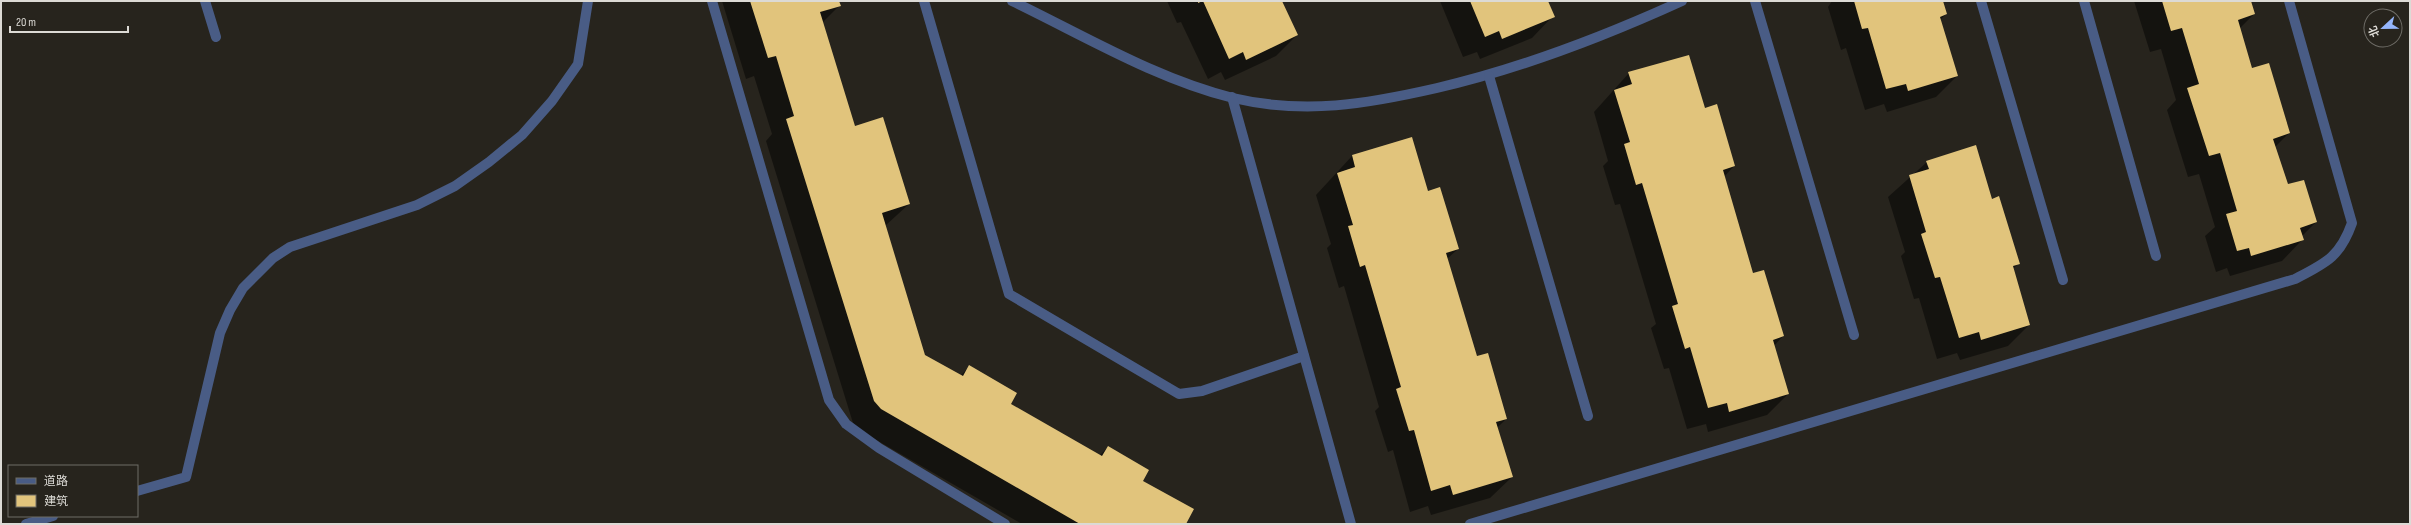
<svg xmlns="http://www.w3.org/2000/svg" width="2411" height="525" font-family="'Sofia Sans Condensed','Noto Sans SC',sans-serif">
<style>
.shadow{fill:#0007}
.building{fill:#e1c47c}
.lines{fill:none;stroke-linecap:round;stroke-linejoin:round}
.minor{stroke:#495c85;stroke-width:10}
</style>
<rect width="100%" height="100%" fill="#27241d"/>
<g class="shadow">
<path d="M722,1H838L839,6L822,23L854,127L909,204L885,226L924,355L960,376L970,366L1010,404L1099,456L1108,447L1185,524H1022L859,430L853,423L766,141L772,134L754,76L746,79Z"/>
<path d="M1167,1H1281L1297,35L1276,56L1225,80L1221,72L1208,79L1181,22L1177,23Z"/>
<path d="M1440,1H1547L1553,16L1532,38L1480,59L1477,52L1463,57Z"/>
<path d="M1832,1H1942L1946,14L1940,20L1957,76L1936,97L1887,112L1884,104L1865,110L1846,48L1841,50L1828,7Z"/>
<path d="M2134,1H2250L2254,14L2239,29L2251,69L2289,133L2275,147L2287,186L2316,222L2302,236L2303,239L2282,261L2230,276L2227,268L2216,272L2205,236L2215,227L2199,174L2188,177L2167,110L2176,100L2161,49L2150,52Z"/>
<path d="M1629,73L1704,109L1734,166L1724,177L1752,275L1783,336L1774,346L1788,394L1767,415L1708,432L1706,424L1687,429L1669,368L1664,369L1651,328L1656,324L1620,204L1615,205L1603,166L1608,161L1594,112Z"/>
<path d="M1352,156L1428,192L1458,249L1447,259L1476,357L1506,419L1497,428L1512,477L1490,498L1431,515L1428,506L1410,512L1393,450L1388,452L1375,411L1379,407L1344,286L1339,288L1327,248L1331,244L1316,195Z"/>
<path d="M1927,162L1991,200L2019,263L2013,269L2029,325L2008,346L1960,360L1957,353L1937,359L1919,298L1914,299L1901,256L1905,252L1888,197Z"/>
</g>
<g class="building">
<path d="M750,1H839L841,6L820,12L855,126L883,117L910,204L882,213L925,355L963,376L969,365L1017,393L1011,404L1102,456L1108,446L1149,470L1143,481L1194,509L1186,524H1080L881,409L874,401L786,119L794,116L776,56L768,58Z"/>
<path d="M1198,1H1282L1298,35L1246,60L1243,52L1229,59L1203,1L1198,3Z"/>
<path d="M1470,1H1548L1555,17L1502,39L1499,31L1485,37Z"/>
<path d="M1854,1H1943L1947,14L1940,17L1958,76L1908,91L1906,84L1886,89L1868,28L1862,29Z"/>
<path d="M2162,1H2251L2255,14L2238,20L2252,68L2269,63L2290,133L2273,139L2288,184L2304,180L2317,222L2300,228L2304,240L2251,256L2249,248L2237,251L2226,214L2237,211L2220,153L2209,156L2187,88L2199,84L2182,28L2171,31Z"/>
<path d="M1689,55L1705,108L1717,104L1735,166L1723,170L1753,273L1764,270L1784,336L1773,340L1789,394L1729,412L1727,403L1708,408L1690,347L1685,349L1672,306L1678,304L1642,183L1636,185L1624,144L1630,142L1614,90L1632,84L1628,72Z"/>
<path d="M1412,137L1428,191L1440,187L1459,249L1446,253L1477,356L1488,353L1507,419L1496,422L1513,477L1453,495L1450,485L1431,491L1414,430L1409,431L1396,389L1401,387L1365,265L1360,267L1348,226L1353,225L1337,173L1355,167L1352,155Z"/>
<path d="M1976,145L1992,199L1999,196L2020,264L2013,266L2030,325L1981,340L1979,332L1959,338L1940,277L1935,278L1921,234L1926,232L1909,175L1929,169L1926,161Z"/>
</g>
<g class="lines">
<g class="minor">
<path d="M205,1L216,37"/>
<path d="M712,1L829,400L846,424L879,448L1005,524"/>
<path d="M924,1L1009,294L1179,394L1202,391L1304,356"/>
<path d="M1012,1C1083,35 1156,79 1233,98C1305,115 1367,104 1437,88C1523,68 1603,37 1682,1"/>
<path d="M1755,1L1854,335"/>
<path d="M1981,1L2063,280"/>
<path d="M2084,1L2156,256"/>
<path d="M1489,76L1588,416"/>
<path d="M1232,97L1351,524"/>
<path d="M137,491L186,477L220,333L230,310L243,288L273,258L290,247L417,205L455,186L489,162L522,135L552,101L578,64L588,1"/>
<path d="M26,524L53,516"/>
<path d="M1470,524L2295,279C2326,263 2340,257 2352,223L2289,1"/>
</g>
</g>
<rect width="2411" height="525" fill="none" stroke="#dcdad5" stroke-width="4"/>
<rect x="8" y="465" width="130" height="52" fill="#27241d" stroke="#6f6d67"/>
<rect x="16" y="478" width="20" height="6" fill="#495c85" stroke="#6f6d67"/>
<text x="44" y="485" font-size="12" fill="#dcdad5">道路</text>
<rect x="16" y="495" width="20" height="12" fill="#e1c47c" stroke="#6f6d67"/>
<text x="44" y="505" font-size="12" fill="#dcdad5">建筑</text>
<g transform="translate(2383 28) rotate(248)"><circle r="19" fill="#27241d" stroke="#6f6d67"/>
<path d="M0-3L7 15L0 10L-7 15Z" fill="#95b6fd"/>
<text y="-6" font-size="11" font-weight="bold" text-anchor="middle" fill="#dcdad5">北</text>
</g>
<path d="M10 26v6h118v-6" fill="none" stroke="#dcdad5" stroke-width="2"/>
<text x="16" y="26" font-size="12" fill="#dcdad5" stroke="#27241d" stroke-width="3" paint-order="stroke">20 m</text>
</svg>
